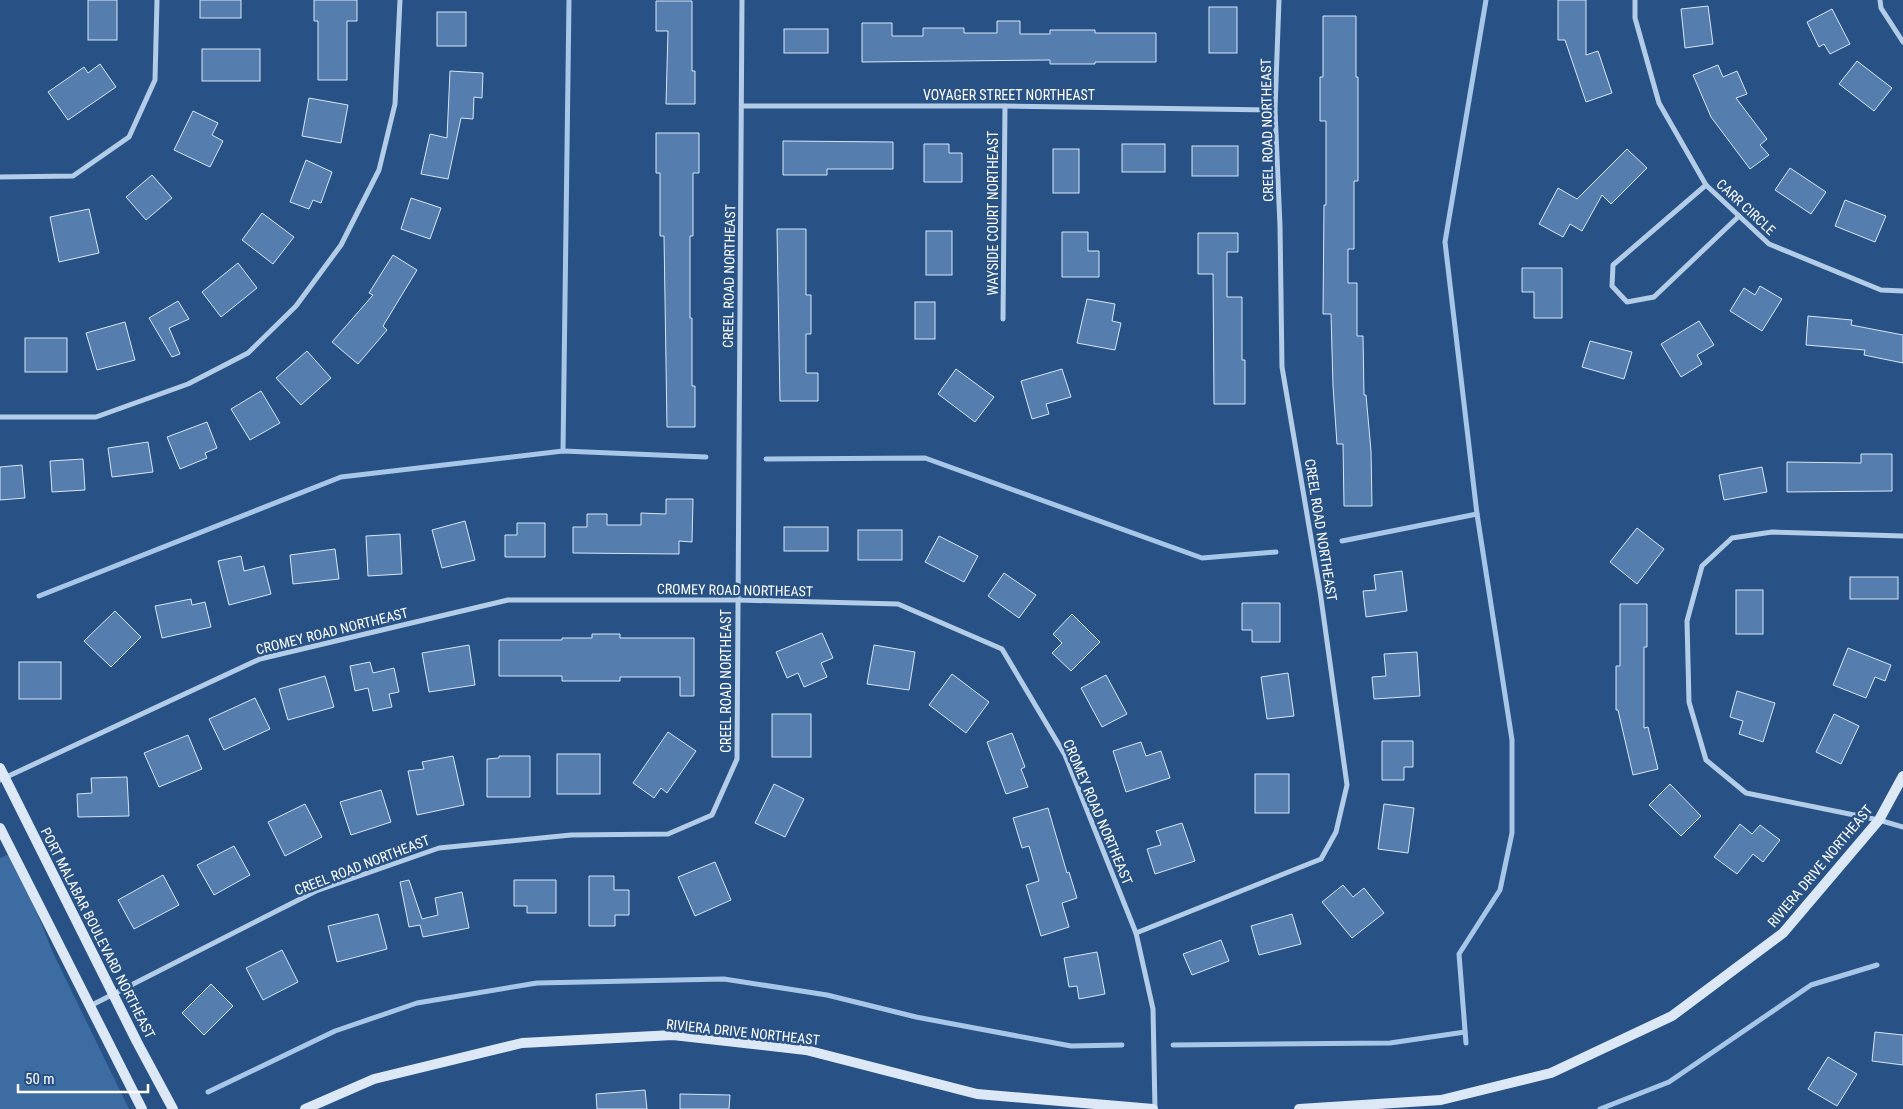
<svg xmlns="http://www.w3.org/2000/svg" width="1903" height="1109" font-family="'Roboto Condensed',sans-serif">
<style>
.green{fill:#3d6ca2}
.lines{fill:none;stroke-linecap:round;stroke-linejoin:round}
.stream{stroke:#a8c6e8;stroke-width:5}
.building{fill:#557eaf;stroke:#d7e5f6}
.street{stroke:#b3cce8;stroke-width:5}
.secondary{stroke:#dde8f7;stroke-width:10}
.labels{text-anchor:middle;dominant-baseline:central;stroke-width:5;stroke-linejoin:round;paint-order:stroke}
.street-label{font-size:14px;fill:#fff;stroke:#285285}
</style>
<rect width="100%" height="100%" fill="#285285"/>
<path class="green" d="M13,853L53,953L129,1109H0V858Z"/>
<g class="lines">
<g class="stream">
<path d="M563,451L569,0"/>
<path d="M766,459L925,458L1202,558L1276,552"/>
<path d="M1342,541L1477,514"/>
<path d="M39,596L341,477L563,451L706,457"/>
<path d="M1466,1043L1459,954L1500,890L1512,833V740L1477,514L1445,242L1486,0"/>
<path d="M1173,1045L1390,1043L1465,1032"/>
<path d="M208,1092L335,1031L417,1003L537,983L724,979L827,995L916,1017L1071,1046L1122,1045"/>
<path d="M1600,1109L1669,1082L1811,985L1877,965"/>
</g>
</g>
<g class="building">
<rect x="88" y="0" width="29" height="40"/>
<rect x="200" y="0" width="41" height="18"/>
<path d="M314,0H357V21H347V80H318V21H314Z"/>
<path d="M1558,0H1586V55L1598,51L1612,93L1586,102L1565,40H1558Z"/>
<path d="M656,1H692V71H695V104H666L668,31H656Z"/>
<path d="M1708,6L1713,44L1685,48L1681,9Z"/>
<rect x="1209" y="7" width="28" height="46"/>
<path d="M1832,9L1850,44L1830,54L1824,44L1819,47L1807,22Z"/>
<rect x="437" y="12" width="29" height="34"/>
<path d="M1323,16H1356V77H1358V181H1354V249H1348V283H1357V336H1363L1364,395H1366L1371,451L1372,506H1344L1343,444H1337L1333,386L1331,314H1323L1324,205H1326V121H1320V77H1323Z"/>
<path d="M997,21H1020V34H1050V30H1095V33H1156V62H1095V64H1050V60L862,62V23H892V36H923V28H964V33H997Z"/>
<rect x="784" y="29" width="44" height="24"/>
<rect x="202" y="49" width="58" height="32"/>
<path d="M1857,61L1892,88L1874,111L1839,84Z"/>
<path d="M100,64L116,87L68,120L48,92L84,67L88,73Z"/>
<path d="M1718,65L1723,77L1737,71L1747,94L1736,98L1767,139L1760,145L1769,155L1750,169L1711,117L1693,75Z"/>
<path d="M450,71L483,73L482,98L474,97L473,119L461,118L448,179L421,174L430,134L447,138Z"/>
<path d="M309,98L348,105L341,143L302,136Z"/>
<path d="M193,111L218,123L212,135L223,141L210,167L174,150Z"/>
<path d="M656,133H699V173H693V236H690V318H692V386H695V427H667L664,236H660V173H656Z"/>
<path d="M783,141L893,142V169H827V175H783Z"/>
<path d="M924,144H949V153H962V182H924Z"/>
<rect x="1122" y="144" width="43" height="28"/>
<rect x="1192" y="146" width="46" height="30"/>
<rect x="1053" y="149" width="26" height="44"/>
<path d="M1627,149L1647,168L1611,204L1602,195L1582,231L1570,224L1563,237L1539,224L1558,188L1577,199Z"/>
<path d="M306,160L332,172L321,203L313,200L309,209L290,202Z"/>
<path d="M1790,168L1826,192L1811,214L1775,190Z"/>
<path d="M152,175L172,198L146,220L126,197Z"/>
<path d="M411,198L441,208L430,239L401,229Z"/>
<path d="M1845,200L1886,216L1875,242L1835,226Z"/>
<path d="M89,209L99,253L59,262L50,217Z"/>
<path d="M262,213L294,237L273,264L242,240Z"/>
<path d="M777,229H806V295H811V334H806V373H818V401H780Z"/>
<rect x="926" y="231" width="26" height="44"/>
<path d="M1062,232H1088V251H1099V277H1062Z"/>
<path d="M1198,233H1238V252H1227V297H1242V360H1245V404H1214L1213,274H1198Z"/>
<path d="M393,255L417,270L383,326L387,330L358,364L332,342L373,295L369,293Z"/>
<path d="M238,263L257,288L221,317L202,292Z"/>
<path d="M1522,268H1562V318H1534V292H1522Z"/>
<path d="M1760,286L1782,299L1762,331L1730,311L1744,288L1755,295Z"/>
<path d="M1087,299L1115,304L1112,321L1121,323L1115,350L1077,343Z"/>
<path d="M178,301L189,319L169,328L180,354L172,357L149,318Z"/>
<rect x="915" y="302" width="20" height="37"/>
<path d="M1808,316L1852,320L1851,325L1903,335V363L1864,355L1865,350L1806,345Z"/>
<path d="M1699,321L1714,345L1697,355L1702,364L1681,377L1661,344Z"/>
<path d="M125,322L135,360L97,370L86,333Z"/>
<rect x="25" y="338" width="42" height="34"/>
<path d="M1590,341L1632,352L1624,379L1582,367Z"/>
<path d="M307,351L331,378L301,405L276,378Z"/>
<path d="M956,369L994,397L975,422L938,394Z"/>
<path d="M1062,369L1071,397L1046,404L1049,414L1032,419L1021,381Z"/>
<path d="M261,391L280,423L250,440L231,409Z"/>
<path d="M207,422L217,448L205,453L207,458L180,469L167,437Z"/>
<path d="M148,442L153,472L112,477L108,448Z"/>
<path d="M1861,454H1892V491L1787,492V462L1861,463Z"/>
<path d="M83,459L85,490L52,492L50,461Z"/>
<path d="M22,465L25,498L0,500V467Z"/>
<path d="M1762,467L1767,492L1724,500L1719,475Z"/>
<path d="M666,499H693L692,542L679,541V554L573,553V527H587V514H607V525H641V513L666,514Z"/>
<path d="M465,521L475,560L442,568L432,530Z"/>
<path d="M517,523H545V557H505V535H517Z"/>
<rect x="784" y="527" width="44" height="24"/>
<path d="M1637,528L1664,549L1637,584L1610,562Z"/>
<rect x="858" y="530" width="44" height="30"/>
<path d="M400,534L402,574L368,576L366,536Z"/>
<path d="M939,536L978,556L964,582L925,562Z"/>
<path d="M335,549L339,579L293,584L290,555Z"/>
<path d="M241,556L244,571L264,566L271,594L229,605L218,561Z"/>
<path d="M1402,571L1407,611L1366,617L1363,591L1376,590L1374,575Z"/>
<path d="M1004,573L1036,595L1019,618L988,596Z"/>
<rect x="1850" y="577" width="48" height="22"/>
<rect x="1736" y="590" width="27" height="44"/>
<path d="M191,599L192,605L205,602L211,627L162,638L155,606Z"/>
<path d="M1242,603H1280V642H1252V630H1242Z"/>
<path d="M1620,604H1647V647H1644V728L1648,727L1658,769L1633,775L1618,710H1616V666H1620Z"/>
<path d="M115,611L141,637L111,667L84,641Z"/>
<path d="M1072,614L1100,642L1071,671L1052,653L1062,643L1053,634Z"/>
<path d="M822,633L833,658L821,663L827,677L804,687L798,673L787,678L776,652Z"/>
<path d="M592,634H620V638H694V696H680V677H620V681H562V676H499V640H562V638H592Z"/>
<path d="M469,645L475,685L429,692L422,653Z"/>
<path d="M874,645L915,652L909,690L867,684Z"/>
<path d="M1848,648L1891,665L1885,681L1875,677L1866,698L1833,685Z"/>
<path d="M1417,652L1420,696L1374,699L1372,677L1386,676L1384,654Z"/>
<rect x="19" y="662" width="42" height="37"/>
<path d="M370,662L373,673L394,668L399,692L389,694L392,707L373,711L368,688L355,691L350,666Z"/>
<path d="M1288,673L1294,716L1267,719L1261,677Z"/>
<path d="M952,674L989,702L966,733L929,705Z"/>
<path d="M1106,675L1127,714L1102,727L1081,688Z"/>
<path d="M325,676L334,707L288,720L279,689Z"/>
<path d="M1737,691L1775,703L1763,742L1739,734L1743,721L1730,717Z"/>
<path d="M255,698L270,729L224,750L209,719Z"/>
<rect x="772" y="714" width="39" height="43"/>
<path d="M1834,714L1859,726L1841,764L1816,752Z"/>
<path d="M668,732L696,751L667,793L661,788L654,798L633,783Z"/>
<path d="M1012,733L1025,767L1021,769L1028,787L1006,794L987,742Z"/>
<path d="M188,735L202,769L159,787L144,753Z"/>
<path d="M1382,741H1413V767H1404V780H1382Z"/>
<path d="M1141,742L1146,756L1161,751L1170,778L1126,792L1113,751Z"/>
<rect x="557" y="754" width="43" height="40"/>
<path d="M453,756L464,805L417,815L408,771L424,769L422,762Z"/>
<path d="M499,756H530V797H487V759L499,758Z"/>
<rect x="1255" y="774" width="34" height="39"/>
<path d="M127,777L129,816L78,817L77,794L92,793L91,778Z"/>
<path d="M774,784L804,799L785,837L755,823Z"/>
<path d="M1670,784L1701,816L1681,836L1649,805Z"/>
<path d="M381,790L391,822L351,835L340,802Z"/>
<path d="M305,804L322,837L285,856L268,822Z"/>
<path d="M1384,804L1414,808L1408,853L1378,849Z"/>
<path d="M1048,808L1067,873L1069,872L1077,898L1062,903L1069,927L1041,936L1026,885L1039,881L1029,846L1022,848L1013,818Z"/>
<path d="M1182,823L1195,861L1155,874L1147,849L1161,845L1156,831Z"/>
<path d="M1740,824L1752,834L1760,825L1780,840L1763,862L1753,854L1737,874L1714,857Z"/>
<path d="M234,846L250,875L214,895L197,865Z"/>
<path d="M715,862L731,900L695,916L678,877Z"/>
<path d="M163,875L179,905L134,929L118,900Z"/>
<path d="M589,876H614V890H629V915H615V926H589Z"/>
<path d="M409,880L422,919L438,915L435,898L462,892L469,928L423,937L420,925L409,927L400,882Z"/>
<path d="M514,880H556V913H527V906H514Z"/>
<path d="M1343,885L1353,897L1364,888L1384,913L1352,938L1322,902Z"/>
<path d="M378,914L387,949L337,962L328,926Z"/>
<path d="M1292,914L1301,944L1259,955L1251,926Z"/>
<path d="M1221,940L1229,961L1192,975L1183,954Z"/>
<path d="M282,950L298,982L263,1000L246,968Z"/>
<path d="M1097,952L1105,994L1079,999L1077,986L1069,987L1064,958Z"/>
<path d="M211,984L233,1006L204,1035L182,1013Z"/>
<path d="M1875,1032L1903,1035V1065L1872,1061Z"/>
<path d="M1828,1057L1857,1074L1837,1106L1808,1089Z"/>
<path d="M645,1090L647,1109H597L596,1094Z"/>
<path d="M680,1094L730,1095L729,1109H680Z"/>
</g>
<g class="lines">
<g class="street">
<path d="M1635,0V18L1659,103L1706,185L1769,244L1881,290L1903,291"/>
<path d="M1880,0L1881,8L1903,42"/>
<path d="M742,106H1005L1275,110"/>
<path d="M0,177L73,176L129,137L155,80L157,0"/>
<path d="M1706,185L1613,265L1612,286L1627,302L1654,297L1739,216"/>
<path d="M1003,319L1005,106"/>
<path d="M0,417H96L188,384L248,353L296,306L341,245L379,170L395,104L400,0"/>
<path d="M1903,536L1772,532L1732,538L1702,566L1687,621L1689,702L1706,760L1746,793L1879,820L1903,827"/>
<path d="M0,780L260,659L508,600H737L898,604L1002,649L1065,755L1136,933L1153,1009L1155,1109"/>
<path d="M1136,933L1321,859L1336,832L1347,785L1320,591L1282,367L1280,226L1275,110L1279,0"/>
<path d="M90,1006L316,891L439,848L571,835L668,834L712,815L737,759L742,0"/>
</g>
<g class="secondary">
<path d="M0,768L137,1042L173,1109"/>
<path d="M0,828L142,1109"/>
<path d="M305,1109L374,1079L522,1043L673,1035L806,1050L977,1094L1153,1109"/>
<path d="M1299,1109L1441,1100L1551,1073L1672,1016L1783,933L1879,820L1903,776"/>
</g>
</g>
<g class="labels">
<g class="street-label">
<text x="1009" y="95">VOYAGER STREET NORTHEAST</text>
<text transform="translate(1267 130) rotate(-91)">CREEL ROAD NORTHEAST</text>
<text transform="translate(1746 207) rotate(43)">CARR CIRCLE</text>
<text transform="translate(993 213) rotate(-90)">WAYSIDE COURT NORTHEAST</text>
<text transform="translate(729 276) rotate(-89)">CREEL ROAD NORTHEAST</text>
<text transform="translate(1321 530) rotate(81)">CREEL ROAD NORTHEAST</text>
<text transform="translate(735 590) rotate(1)">CROMEY ROAD NORTHEAST</text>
<text transform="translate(332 631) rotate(-14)">CROMEY ROAD NORTHEAST</text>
<text transform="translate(726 681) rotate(-90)">CREEL ROAD NORTHEAST</text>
<text transform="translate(1098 812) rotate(67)">CROMEY ROAD NORTHEAST</text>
<text transform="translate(362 865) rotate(-21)">CREEL ROAD NORTHEAST</text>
<text transform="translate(1820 866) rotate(-50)">RIVIERA DRIVE NORTHEAST</text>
<text transform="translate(98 933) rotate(63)">PORT MALABAR BOULEVARD NORTHEAST</text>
<text transform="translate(743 1032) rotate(6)">RIVIERA DRIVE NORTHEAST</text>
</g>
</g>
<path d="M18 1084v8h130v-8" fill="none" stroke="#ffffff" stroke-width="2.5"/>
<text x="25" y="1084" font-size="15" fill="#ffffff" stroke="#285285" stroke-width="4" paint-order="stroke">50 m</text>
</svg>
